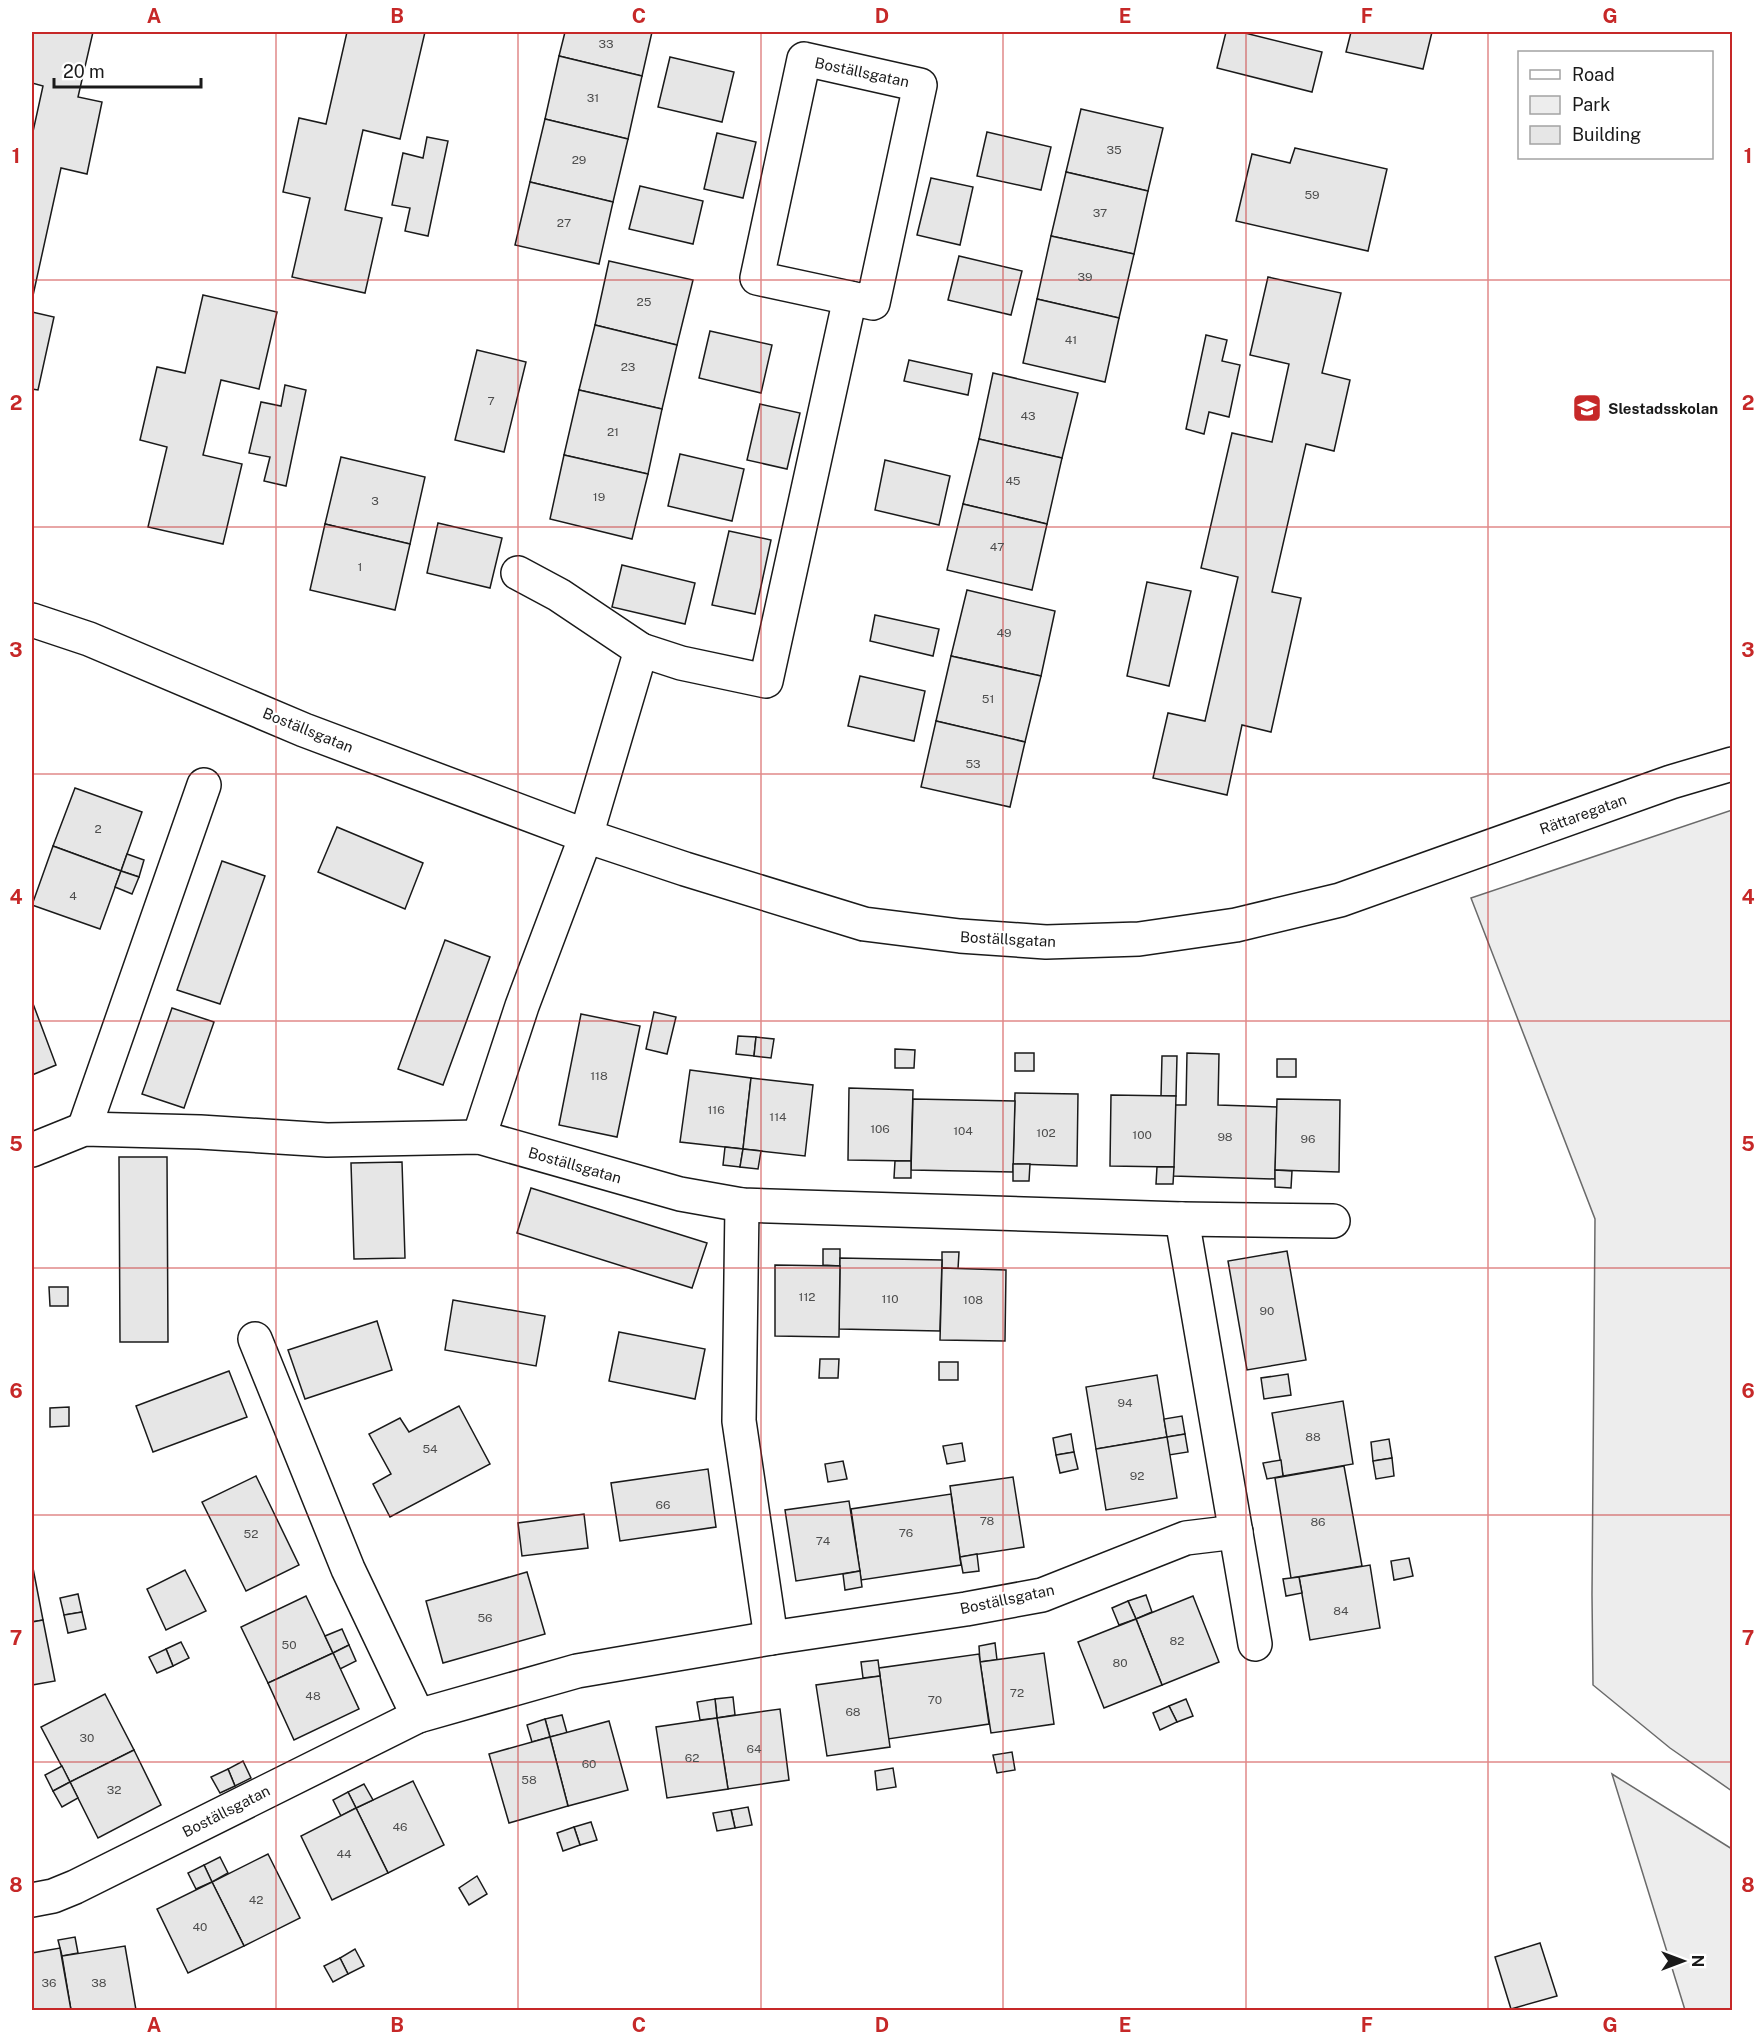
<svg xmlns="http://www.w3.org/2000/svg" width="1764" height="2042" font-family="'Public Sans',sans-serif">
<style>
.green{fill:#ededed;stroke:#6a6a6a;stroke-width:1.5}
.building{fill:#e6e6e6;stroke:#1a1a1a;stroke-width:1.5}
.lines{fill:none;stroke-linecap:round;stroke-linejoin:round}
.street-casing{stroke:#1a1a1a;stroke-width:36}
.street{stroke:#fff;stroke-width:33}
.grid{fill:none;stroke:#c62828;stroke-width:1.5;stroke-opacity:0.55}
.labels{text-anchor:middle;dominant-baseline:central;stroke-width:4.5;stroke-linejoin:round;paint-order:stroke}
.number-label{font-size:12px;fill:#4d4d4d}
.street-label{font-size:15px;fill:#1a1a1a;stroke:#fff}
.poi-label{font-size:15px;font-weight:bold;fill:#1a1a1a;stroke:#fff;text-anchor:start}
.neatline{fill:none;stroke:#c62828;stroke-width:2}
.grid-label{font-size:20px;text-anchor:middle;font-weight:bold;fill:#c62828}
</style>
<rect width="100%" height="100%" fill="#fff"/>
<g class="green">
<path d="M1732,810V1791L1670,1748L1593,1685L1592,1595L1595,1219L1471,898Z"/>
<path d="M1612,1774L1732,1849V2010H1685Z"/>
</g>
<g class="building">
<path d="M32,32H93L78,97L102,102L87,174L61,168L32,300V136L43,86L32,83Z"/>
<path d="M347,32H425L400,139L363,130L345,210L382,218L365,293L292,277L310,198L283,192L299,118L326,124Z"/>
<path d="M565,32H652L642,76L559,56Z"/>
<path d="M1226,32H1241L1322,52L1312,92L1217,68Z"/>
<path d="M1351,32H1432L1423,69L1346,52Z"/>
<path d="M559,56L642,76L628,139L545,119Z"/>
<path d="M670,57L734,72L722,122L658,107Z"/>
<path d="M1081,109L1163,128L1148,191L1066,172Z"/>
<path d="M545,119L628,139L613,202L530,182Z"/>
<path d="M987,132L1051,147L1041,190L977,176Z"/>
<path d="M717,133L756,142L743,198L704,189Z"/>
<path d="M427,137L448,141L428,236L405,231L410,208L392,205L403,153L423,158Z"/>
<path d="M1295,148L1387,169L1368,251L1236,221L1252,154L1290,163Z"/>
<path d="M1066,172L1148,191L1134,254L1051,236Z"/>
<path d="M931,178L973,187L960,245L917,235Z"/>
<path d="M530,182L613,202L599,264L515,245Z"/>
<path d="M640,186L703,201L693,244L629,229Z"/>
<path d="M1051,236L1134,254L1119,318L1037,299Z"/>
<path d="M959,256L1022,271L1011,315L948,300Z"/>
<path d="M609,261L693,280L677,345L595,325Z"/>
<path d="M1268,277L1341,293L1322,373L1350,380L1334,451L1306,444L1272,592L1301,598L1271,732L1242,725L1227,795L1153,778L1168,713L1205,721L1213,686L1238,577L1201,568L1232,433L1272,442L1289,364L1250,355Z"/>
<path d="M203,295L277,312L259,389L221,380L203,455L242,464L223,544L148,527L167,447L140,440L157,367L185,373Z"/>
<path d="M1037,299L1119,318L1105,382L1023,363Z"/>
<path d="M32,312L54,317L38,390L32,389Z"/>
<path d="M595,325L677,345L662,409L579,390Z"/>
<path d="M710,331L772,345L761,393L699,378Z"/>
<path d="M1206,335L1227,340L1222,361L1240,365L1229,417L1209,412L1204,434L1186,429Z"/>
<path d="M477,350L526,362L504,452L455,440Z"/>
<path d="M909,360L972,374L968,395L904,381Z"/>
<path d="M993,373L1078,393L1062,458L979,439Z"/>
<path d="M285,385L306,390L286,486L264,481L270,457L249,453L261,402L281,406Z"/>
<path d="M579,390L662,409L648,474L564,455Z"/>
<path d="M760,404L800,413L787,469L747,460Z"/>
<path d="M979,439L1062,458L1047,524L963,504Z"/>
<path d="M680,454L744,469L732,521L668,506Z"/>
<path d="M564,455L648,474L632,539L550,519Z"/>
<path d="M341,457L425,477L410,544L325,524Z"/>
<path d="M885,460L950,476L939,525L875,510Z"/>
<path d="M963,504L1047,524L1032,590L947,570Z"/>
<path d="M438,523L502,538L490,588L427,573Z"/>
<path d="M325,524L410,544L395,610L310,590Z"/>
<path d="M729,531L771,540L755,614L712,605Z"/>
<path d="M622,565L695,583L685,624L612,607Z"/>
<path d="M1147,582L1191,591L1169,686L1127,676Z"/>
<path d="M967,590L1055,611L1041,676L951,656Z"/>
<path d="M875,615L939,629L933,656L870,641Z"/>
<path d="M951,656L1041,676L1025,742L936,721Z"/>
<path d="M860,676L925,691L914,741L848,726Z"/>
<path d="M936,721L1025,742L1010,807L921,787Z"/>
<path d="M75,788L142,812L121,871L53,846Z"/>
<path d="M337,827L423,863L405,909L318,872Z"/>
<path d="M53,846L121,871L100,929L32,905Z"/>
<path d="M127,854L144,860L139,877L121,871Z"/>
<path d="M222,861L265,876L220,1004L177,990Z"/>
<path d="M121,871L139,877L132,894L115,887Z"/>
<path d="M445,940L490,957L443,1085L398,1069Z"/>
<path d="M32,1001L56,1065L32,1075Z"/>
<path d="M172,1008L214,1022L184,1108L142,1094Z"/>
<path d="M654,1012L676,1017L667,1054L646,1049Z"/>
<path d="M581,1014L640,1026L617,1137L559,1125Z"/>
<path d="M738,1036L756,1037L754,1056L736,1054Z"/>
<path d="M756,1037L774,1039L771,1058L754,1056Z"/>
<path d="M895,1049L915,1050L914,1068H895Z"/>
<rect x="1015" y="1053" width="19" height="18"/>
<path d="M1187,1053L1219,1054L1218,1105L1277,1107L1275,1179L1173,1176L1175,1105H1186Z"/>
<path d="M1162,1056H1177L1176,1096H1161Z"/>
<rect x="1277" y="1059" width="19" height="18"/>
<path d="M690,1070L751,1078L743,1149L680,1142Z"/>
<path d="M751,1078L813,1085L805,1156L743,1149Z"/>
<path d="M849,1088L913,1090L911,1161L848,1160Z"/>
<path d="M1015,1093L1078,1094L1077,1166L1013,1164Z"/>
<path d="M1111,1095L1176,1096L1174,1167L1110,1166Z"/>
<path d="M913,1099L1015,1101L1013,1172L911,1170Z"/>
<path d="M1277,1099L1340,1100L1339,1172L1275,1170Z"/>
<path d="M725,1147L743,1149L740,1167L723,1165Z"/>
<path d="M743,1149L761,1151L758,1169L740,1167Z"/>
<path d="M119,1157H167L168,1342H120Z"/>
<path d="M895,1161H911V1178H894Z"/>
<path d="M402,1162L405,1258L354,1259L351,1163Z"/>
<path d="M1013,1164H1030L1029,1181H1013Z"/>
<path d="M1157,1167H1174L1173,1184H1156Z"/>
<path d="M1275,1170L1292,1171L1291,1188L1275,1187Z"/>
<path d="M531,1188L707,1243L692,1288L517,1233Z"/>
<path d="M823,1249H840V1266L823,1265Z"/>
<path d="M1287,1251L1306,1360L1247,1370L1228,1261Z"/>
<path d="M942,1252H959L958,1269L942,1268Z"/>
<path d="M840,1258L942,1260L940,1331L839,1329Z"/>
<path d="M775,1265L840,1266L839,1337L775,1336Z"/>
<path d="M942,1268L1006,1270L1005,1341L940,1340Z"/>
<path d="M49,1287H68V1306H50Z"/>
<path d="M453,1300L545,1316L536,1366L445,1350Z"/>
<path d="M377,1321L392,1370L305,1399L288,1350Z"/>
<path d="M619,1332L705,1349L695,1399L609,1381Z"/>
<path d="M820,1359H839L838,1378H819Z"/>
<rect x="939" y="1362" width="19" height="18"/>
<path d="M229,1371L247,1417L153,1452L136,1406Z"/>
<path d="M1288,1374L1291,1395L1264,1399L1261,1378Z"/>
<path d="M1157,1375L1167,1437L1096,1449L1086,1387Z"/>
<path d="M1343,1401L1353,1464L1283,1476L1272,1413Z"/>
<path d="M459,1406L490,1464L390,1517L373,1484L391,1474L369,1434L400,1418L409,1432Z"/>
<path d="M69,1407V1426L50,1427V1408Z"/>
<path d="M1182,1416L1185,1434L1167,1437L1164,1419Z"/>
<path d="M1071,1434L1074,1452L1056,1455L1053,1438Z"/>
<path d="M1185,1434L1188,1452L1169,1455L1167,1437Z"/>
<path d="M1167,1437L1177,1498L1106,1510L1096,1449Z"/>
<path d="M1389,1439L1392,1458L1373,1461L1371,1442Z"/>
<path d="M962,1443L965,1461L947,1464L943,1446Z"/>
<path d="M1074,1452L1078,1469L1060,1473L1056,1455Z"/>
<path d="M1392,1458L1394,1476L1376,1479L1373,1461Z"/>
<path d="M1281,1460L1283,1476L1267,1479L1263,1463Z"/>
<path d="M843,1461L847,1479L828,1482L825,1464Z"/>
<path d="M1344,1466L1362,1566L1291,1578L1275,1478Z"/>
<path d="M708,1469L716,1527L620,1541L611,1483Z"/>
<path d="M256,1476L299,1565L246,1591L202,1502Z"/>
<path d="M1013,1477L1024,1547L960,1557L950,1486Z"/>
<path d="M951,1494L961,1565L861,1580L851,1509Z"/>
<path d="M849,1501L860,1571L796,1581L785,1510Z"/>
<path d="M584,1514L588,1548L522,1556L518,1523Z"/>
<path d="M977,1554L979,1571L963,1573L960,1557Z"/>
<path d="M1409,1558L1413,1576L1394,1580L1391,1561Z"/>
<path d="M32,1563L43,1620L32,1622Z"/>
<path d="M1370,1565L1380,1628L1310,1640L1299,1577Z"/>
<path d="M185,1570L206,1611L166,1630L147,1589Z"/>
<path d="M860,1571L862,1587L845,1590L843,1574Z"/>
<path d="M527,1572L545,1634L443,1663L426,1601Z"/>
<path d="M1299,1577L1302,1593L1286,1596L1283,1579Z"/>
<path d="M78,1594L82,1612L64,1615L60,1598Z"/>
<path d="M1146,1595L1152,1612L1136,1619L1128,1601Z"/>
<path d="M306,1596L333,1653L268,1683L241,1627Z"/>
<path d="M1193,1596L1219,1662L1162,1685L1136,1619Z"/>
<path d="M1128,1601L1136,1619L1119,1625L1112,1608Z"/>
<path d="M82,1612L86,1629L68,1633L64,1615Z"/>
<path d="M1136,1619L1162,1685L1104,1708L1078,1642Z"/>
<path d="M43,1620L55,1681L32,1685V1622Z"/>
<path d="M342,1629L349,1645L333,1653L325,1636Z"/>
<path d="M181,1642L189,1658L173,1666L166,1649Z"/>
<path d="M995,1643L997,1660L980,1662L979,1646Z"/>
<path d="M349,1645L356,1661L340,1669L333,1653Z"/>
<path d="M166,1649L173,1666L157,1673L149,1657Z"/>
<path d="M333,1653L359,1709L294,1740L268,1683Z"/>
<path d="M1044,1653L1054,1724L991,1733L980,1662Z"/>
<path d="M979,1654L989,1724L888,1739L879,1668Z"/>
<path d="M878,1660L880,1676L863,1678L861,1662Z"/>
<path d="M880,1676L890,1747L827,1756L816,1685Z"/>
<path d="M105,1694L134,1750L70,1782L41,1727Z"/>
<path d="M733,1697L735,1715L717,1718L715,1699Z"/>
<path d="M715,1699L717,1718L700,1720L697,1702Z"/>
<path d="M1186,1699L1193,1716L1177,1722L1169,1706Z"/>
<path d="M1169,1706L1177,1722L1160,1730L1153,1713Z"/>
<path d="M780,1709L789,1780L728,1789L717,1718Z"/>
<path d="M562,1715L567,1733L550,1737L545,1719Z"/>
<path d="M717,1718L728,1789L667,1798L656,1727Z"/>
<path d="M545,1719L550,1737L532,1742L527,1725Z"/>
<path d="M609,1721L628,1790L568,1806L550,1737Z"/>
<path d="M550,1737L568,1806L509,1823L489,1754Z"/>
<path d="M134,1750L161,1805L98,1838L70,1782Z"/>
<path d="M1012,1752L1015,1770L997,1773L993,1755Z"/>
<path d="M243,1761L251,1778L235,1786L228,1769Z"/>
<path d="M62,1766L70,1782L53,1791L45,1775Z"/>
<path d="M893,1768L896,1787L877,1790L875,1771Z"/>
<path d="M228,1769L235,1786L220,1793L211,1777Z"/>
<path d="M413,1781L444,1845L388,1873L356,1808Z"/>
<path d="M70,1782L78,1798L62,1807L53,1791Z"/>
<path d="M364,1784L373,1800L356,1808L348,1792Z"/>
<path d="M348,1792L356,1808L341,1816L333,1800Z"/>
<path d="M748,1807L752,1825L735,1828L731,1810Z"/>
<path d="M356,1808L388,1873L332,1900L301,1836Z"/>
<path d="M731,1810L735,1828L717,1831L713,1813Z"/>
<path d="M591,1822L597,1840L580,1845L574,1827Z"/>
<path d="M574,1827L580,1845L563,1851L557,1833Z"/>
<path d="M268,1854L300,1918L244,1946L212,1882Z"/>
<path d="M220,1857L228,1873L212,1882L204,1865Z"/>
<path d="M204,1865L212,1882L196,1889L188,1873Z"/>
<path d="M477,1876L487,1894L469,1905L459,1888Z"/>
<path d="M212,1882L244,1946L188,1973L157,1909Z"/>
<path d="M75,1937L78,1953L62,1956L58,1940Z"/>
<path d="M1540,1943L1557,1996L1511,2009L1495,1957Z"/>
<path d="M125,1946L136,2010H71L62,1956Z"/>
<path d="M60,1948L71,2010H32V1953Z"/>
<path d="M355,1949L364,1966L348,1974L340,1958Z"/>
<path d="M340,1958L348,1974L333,1982L324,1966Z"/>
</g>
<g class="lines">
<g class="street-casing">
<g id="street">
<path d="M804,59L920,85L873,303L757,278Z"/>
<path d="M518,573L559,595L641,650"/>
<path d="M32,620L89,639L304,730L586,836L685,869L864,924L960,936L1046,942L1139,939L1236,925L1340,900L1671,782L1732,764"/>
<path d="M84,1129L204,785"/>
<path d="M479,1137L522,1006L586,836L641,650L681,663L766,681L850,298"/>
<path d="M32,1150L84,1129L200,1132L327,1140L479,1137L680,1194L742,1205L1182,1219L1333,1221"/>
<path d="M742,1205L739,1421L771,1638"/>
<path d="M1182,1219L1255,1644"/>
<path d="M255,1339L348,1569L418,1716"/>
<path d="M32,1900L53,1896L75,1887L418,1716L577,1671L771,1638L966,1609L1042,1595L1186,1538L1236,1532"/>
</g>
</g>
<use href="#street" class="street"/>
</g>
<path class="grid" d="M276,32V2010M518,32V2010M761,32V2010M1003,32V2010M1246,32V2010M1488,32V2010M32,280H1732M32,527H1732M32,774H1732M32,1021H1732M32,1268H1732M32,1515H1732M32,1762H1732"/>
<defs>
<g id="school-square" transform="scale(1.5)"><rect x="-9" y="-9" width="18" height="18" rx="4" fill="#c62828" stroke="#fff"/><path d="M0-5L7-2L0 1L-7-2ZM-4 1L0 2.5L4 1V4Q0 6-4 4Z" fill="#fff"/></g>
</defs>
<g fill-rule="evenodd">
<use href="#school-square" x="1587" y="408"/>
</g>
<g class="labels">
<g class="number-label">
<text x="606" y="44">33</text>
<text x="593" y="98">31</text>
<text x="1114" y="150">35</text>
<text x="579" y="160">29</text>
<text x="1312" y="195">59</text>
<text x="1100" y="213">37</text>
<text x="564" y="223">27</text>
<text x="1085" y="277">39</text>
<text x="644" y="302">25</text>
<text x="1071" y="340">41</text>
<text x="628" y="367">23</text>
<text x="491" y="401">7</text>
<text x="1028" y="416">43</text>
<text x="613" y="432">21</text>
<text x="1013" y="481">45</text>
<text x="599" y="497">19</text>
<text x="375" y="501">3</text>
<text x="997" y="547">47</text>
<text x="360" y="567">1</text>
<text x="1004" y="633">49</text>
<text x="988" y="699">51</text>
<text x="973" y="764">53</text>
<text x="98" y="829">2</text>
<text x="73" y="896">4</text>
<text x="599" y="1076">118</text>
<text x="716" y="1110">116</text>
<text x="778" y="1117">114</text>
<text x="880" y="1129">106</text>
<text x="963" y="1131">104</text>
<text x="1046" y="1133">102</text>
<text x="1142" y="1135">100</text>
<text x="1225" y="1137">98</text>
<text x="1308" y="1139">96</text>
<text x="807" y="1297">112</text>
<text x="890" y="1299">110</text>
<text x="973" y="1300">108</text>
<text x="1267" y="1311">90</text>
<text x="1125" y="1403">94</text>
<text x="1313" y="1437">88</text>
<text x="430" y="1449">54</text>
<text x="1137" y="1476">92</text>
<text x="663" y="1505">66</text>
<text x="987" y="1521">78</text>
<text x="1318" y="1522">86</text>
<text x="906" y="1533">76</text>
<text x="251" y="1534">52</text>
<text x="823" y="1541">74</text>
<text x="1341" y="1611">84</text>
<text x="485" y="1618">56</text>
<text x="1177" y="1641">82</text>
<text x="289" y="1645">50</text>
<text x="1120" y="1663">80</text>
<text x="1017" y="1693">72</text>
<text x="313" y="1696">48</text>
<text x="935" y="1700">70</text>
<text x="853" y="1712">68</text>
<text x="87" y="1738">30</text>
<text x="754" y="1749">64</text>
<text x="692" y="1758">62</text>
<text x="589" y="1764">60</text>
<text x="529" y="1780">58</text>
<text x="114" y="1790">32</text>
<text x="400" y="1827">46</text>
<text x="344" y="1854">44</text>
<text x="256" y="1900">42</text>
<text x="200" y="1927">40</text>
<text x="49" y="1983">36</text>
<text x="99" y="1983">38</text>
</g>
<g class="street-label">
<text transform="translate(862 72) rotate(12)">Boställsgatan</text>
<text transform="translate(308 730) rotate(22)">Boställsgatan</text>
<text transform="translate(1583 814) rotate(-20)">Rättaregatan</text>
<text transform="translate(1008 939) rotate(3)">Boställsgatan</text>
<text transform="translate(575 1165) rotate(16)">Boställsgatan</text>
<text transform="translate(1007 1599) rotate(-12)">Boställsgatan</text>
<text transform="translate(226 1811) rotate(-27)">Boställsgatan</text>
</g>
<g class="poi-label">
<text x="1608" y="408">Slestadsskolan</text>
</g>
</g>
<rect width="1764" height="2042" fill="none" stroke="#ffffff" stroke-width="66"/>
<rect x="1518" y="51" width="195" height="108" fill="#ffffff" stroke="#a3a3a3" stroke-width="1.5"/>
<rect x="1530" y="70" width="30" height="9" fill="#ffffff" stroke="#a3a3a3" stroke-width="1.5"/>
<text x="1572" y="81" font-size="18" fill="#1a1a1a">Road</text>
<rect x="1530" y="96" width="30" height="18" fill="#ededed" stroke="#a3a3a3" stroke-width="1.5"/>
<text x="1572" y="111" font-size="18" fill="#1a1a1a">Park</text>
<rect x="1530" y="126" width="30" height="18" fill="#e6e6e6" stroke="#a3a3a3" stroke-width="1.5"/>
<text x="1572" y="141" font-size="18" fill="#1a1a1a">Building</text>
<g transform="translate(1683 1961) rotate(90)" stroke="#ffffff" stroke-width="4.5" paint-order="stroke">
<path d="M0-4.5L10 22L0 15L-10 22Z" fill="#1a1a1a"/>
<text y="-9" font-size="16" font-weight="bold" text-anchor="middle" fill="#1a1a1a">N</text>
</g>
<path d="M54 78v9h147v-9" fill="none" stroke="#1a1a1a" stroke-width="3"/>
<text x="63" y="78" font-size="18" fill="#1a1a1a" stroke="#ffffff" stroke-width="4.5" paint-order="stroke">20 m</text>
<rect x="33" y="33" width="1698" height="1976" class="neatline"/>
<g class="grid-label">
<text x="154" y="23">A</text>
<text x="397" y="23">B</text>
<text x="639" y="23">C</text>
<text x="882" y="23">D</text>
<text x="1125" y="23">E</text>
<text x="1367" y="23">F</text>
<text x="1610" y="23">G</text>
<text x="16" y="163">1</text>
<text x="1748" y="163">1</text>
<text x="16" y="410">2</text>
<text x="1748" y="410">2</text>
<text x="16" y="657">3</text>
<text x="1748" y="657">3</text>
<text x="16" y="904">4</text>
<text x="1748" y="904">4</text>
<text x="16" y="1151">5</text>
<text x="1748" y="1151">5</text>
<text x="16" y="1398">6</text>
<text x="1748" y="1398">6</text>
<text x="16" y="1645">7</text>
<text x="1748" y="1645">7</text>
<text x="16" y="1892">8</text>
<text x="1748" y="1892">8</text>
<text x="154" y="2032">A</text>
<text x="397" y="2032">B</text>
<text x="639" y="2032">C</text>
<text x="882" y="2032">D</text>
<text x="1125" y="2032">E</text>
<text x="1367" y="2032">F</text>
<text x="1610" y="2032">G</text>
</g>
</svg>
